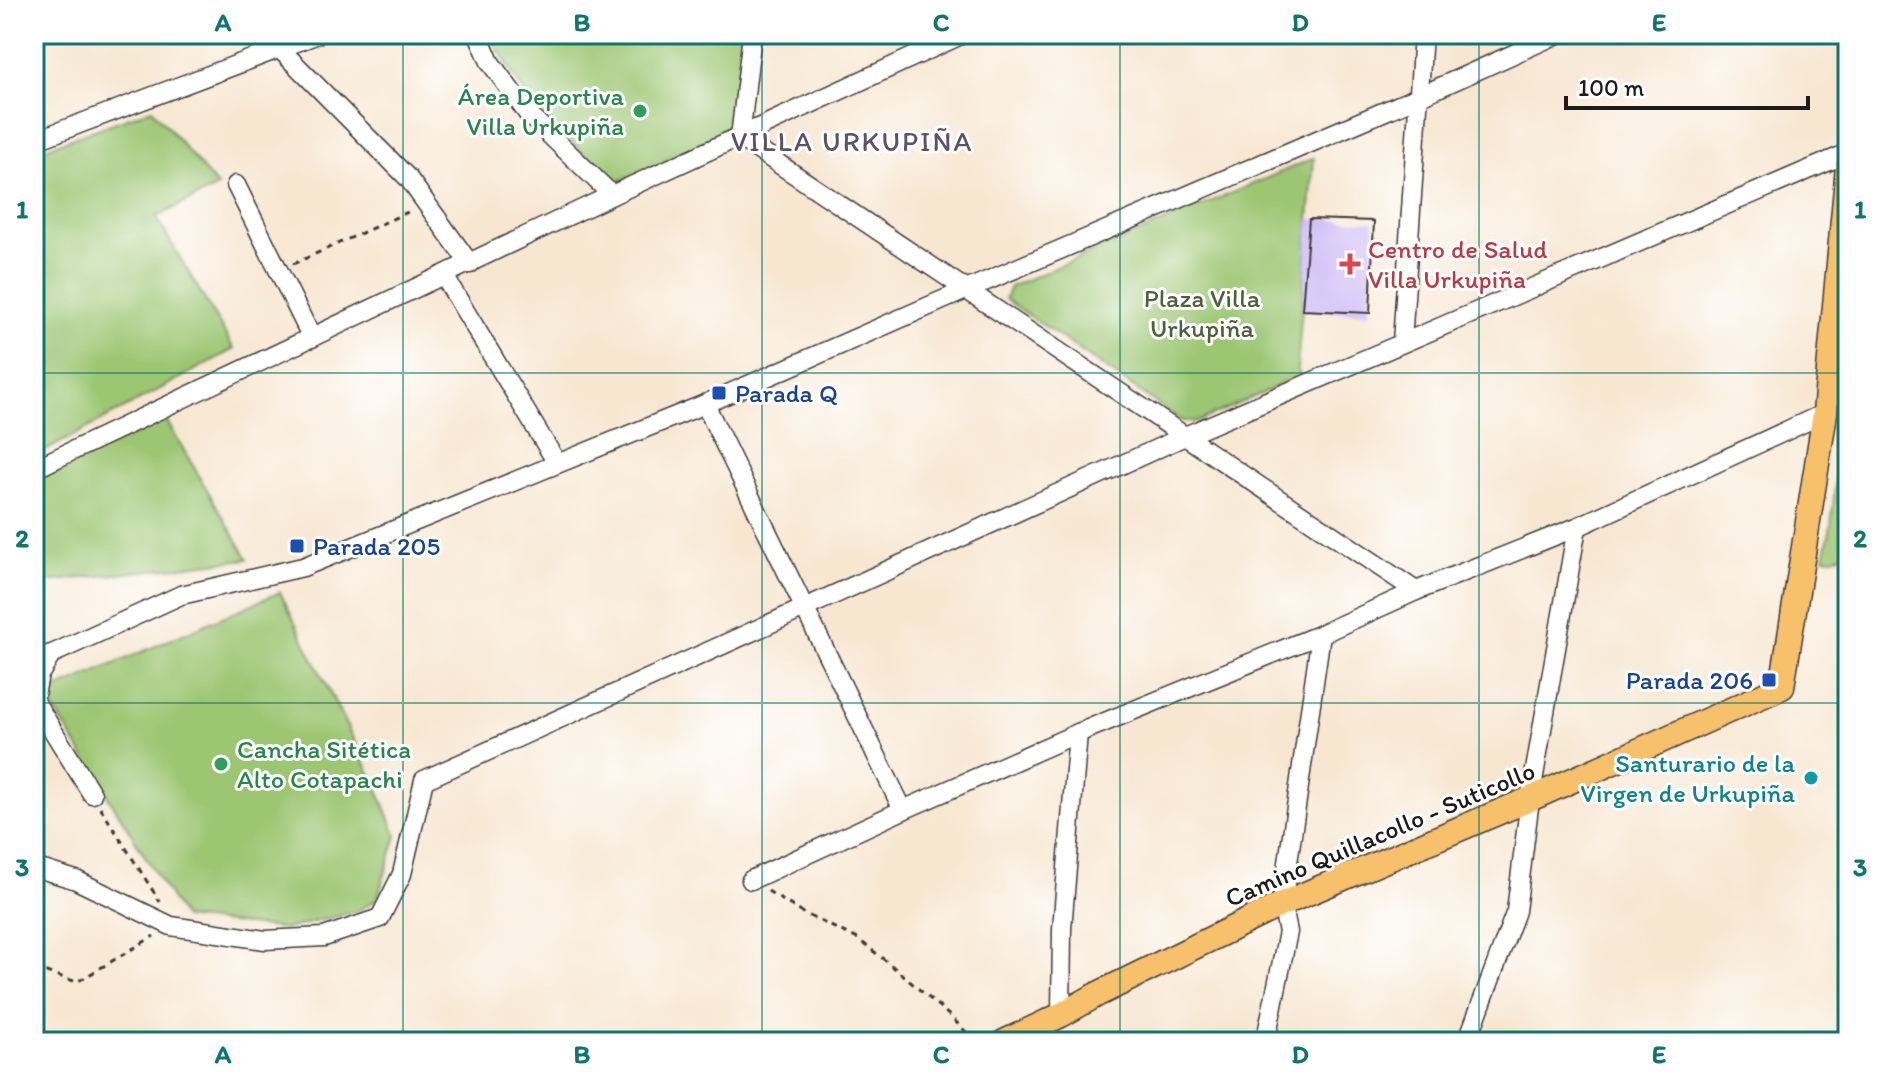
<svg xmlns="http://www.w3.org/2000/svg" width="1882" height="1076" font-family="Itim,sans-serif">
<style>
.green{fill:#9cc672;stroke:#5c7147;stroke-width:2}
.building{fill:#cbb6f4}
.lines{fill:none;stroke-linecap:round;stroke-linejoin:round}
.minor-casing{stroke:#3d3a37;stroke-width:21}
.major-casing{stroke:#3d3a37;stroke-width:27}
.path{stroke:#3d3a37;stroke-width:3;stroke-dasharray:6 6;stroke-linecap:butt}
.minor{stroke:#fff;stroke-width:18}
.major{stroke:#f7c06b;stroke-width:24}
.grid{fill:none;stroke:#0f766e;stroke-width:2;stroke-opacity:0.55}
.leisure-dot{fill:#2e9e5b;stroke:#fff;stroke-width:3}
.health-dot{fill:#e0444e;stroke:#fff;stroke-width:3}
.transit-dot{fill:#1a4fb4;stroke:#fff;stroke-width:3}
.culture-dot{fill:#0f9aa8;stroke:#fff;stroke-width:3}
.labels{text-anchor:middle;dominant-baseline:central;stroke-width:6;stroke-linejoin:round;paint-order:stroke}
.leisure-label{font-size:26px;fill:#27864d;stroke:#fff;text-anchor:end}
.health-label{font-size:26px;fill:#be3a42;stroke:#fff;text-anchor:start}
.park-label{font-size:26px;fill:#4f603e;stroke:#fff}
.transit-label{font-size:26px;fill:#164399;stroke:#fff;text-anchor:start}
.culture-label{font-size:26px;fill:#0d838f;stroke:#fff;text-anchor:end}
.street-label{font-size:26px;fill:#1c1c1c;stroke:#fff}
.neighbourhood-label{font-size:28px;letter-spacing:2px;fill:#595268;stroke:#fff}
.neatline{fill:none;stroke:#0f766e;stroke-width:3}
.grid-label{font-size:26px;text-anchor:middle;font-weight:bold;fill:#0f766e}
</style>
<rect width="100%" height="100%" fill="#fff"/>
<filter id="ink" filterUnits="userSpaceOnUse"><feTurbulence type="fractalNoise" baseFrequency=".0125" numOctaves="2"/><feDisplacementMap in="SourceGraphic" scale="16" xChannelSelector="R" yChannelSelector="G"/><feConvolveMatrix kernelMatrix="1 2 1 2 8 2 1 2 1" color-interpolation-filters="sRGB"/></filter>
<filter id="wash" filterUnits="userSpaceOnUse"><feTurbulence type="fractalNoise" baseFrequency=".006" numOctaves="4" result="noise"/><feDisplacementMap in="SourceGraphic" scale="32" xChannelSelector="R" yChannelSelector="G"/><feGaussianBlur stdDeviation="1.8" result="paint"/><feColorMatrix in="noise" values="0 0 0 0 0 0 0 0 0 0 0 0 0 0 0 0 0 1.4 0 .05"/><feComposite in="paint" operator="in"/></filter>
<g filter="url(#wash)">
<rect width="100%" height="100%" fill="#f7e7d1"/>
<g class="green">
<path d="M489,34H748L739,123L674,157L614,183L528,99Z"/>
<path d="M152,109L218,187L156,217L234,349L34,457V152Z"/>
<path d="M1314,158L1297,369L1301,376L1197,422L1182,421L1005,299L1010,287Z"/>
<path d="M1848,405V551L1834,558L1824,557L1831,526L1843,407Z"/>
<path d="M166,420L248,559L46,582L34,571V481Z"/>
<path d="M280,592L376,785L397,836L377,899L357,911L286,929L183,918L45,694Z"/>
</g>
<g id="blocks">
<path class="building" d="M1309,219L1374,221L1370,313L1302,310Z"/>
</g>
</g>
<g filter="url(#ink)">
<use href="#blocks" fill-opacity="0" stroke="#3d3a37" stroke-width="2"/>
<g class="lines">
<g class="minor-casing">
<g id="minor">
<path d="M478,34L490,62L528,114L612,195"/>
<path d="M280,49L408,178L470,264"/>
<path d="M740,138C966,287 1190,440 1416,591"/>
<path d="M740,138L752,34"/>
<path d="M34,141L318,34"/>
<path d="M236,185L312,338"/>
<path d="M444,276L557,463"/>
<path d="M1402,342L1423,34"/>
<path d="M705,404L903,810"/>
<path d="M34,469L612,195L963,34"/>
<path d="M52,654L39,675L34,700L92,794"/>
<path d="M34,658L52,654L181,595L303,567L705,404L968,289L1418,97L1558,34"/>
<path d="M34,867L76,880L171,926L265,940L324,937L380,918L402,874L424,780L1185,436L1848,153"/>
<path d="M751,880L903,810L1078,733L1321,634L1416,591L1577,527L1825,413"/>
<path d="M1061,1015L1062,929L1078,733"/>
<path d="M1271,1042L1268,1029L1288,932L1282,904L1321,634"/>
<path d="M1467,1042L1516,911L1530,799L1577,527"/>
</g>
</g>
<g class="major-casing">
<path id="major" d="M1004,1042L1061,1015L1098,994L1282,904L1530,799L1782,687L1825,413L1848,166"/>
</g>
<g class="path">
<path d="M293,264L410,211"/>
<path d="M100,807L160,902"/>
<path d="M768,891L801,912L858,939L891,965L951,1017L976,1042"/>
<path d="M34,968L77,982L154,936"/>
</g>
<use href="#minor" class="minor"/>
<use href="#major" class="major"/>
</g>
</g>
<path class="grid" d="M403,34V1042M762,34V1042M1120,34V1042M1479,34V1042M34,373H1848M34,703H1848"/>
<g class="leisure-dot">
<circle cx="640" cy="111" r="8"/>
<circle cx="221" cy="764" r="8"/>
</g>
<path class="health-dot" d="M1346 252h8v8h8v8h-8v8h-8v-8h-8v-8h8z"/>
<g class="transit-dot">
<rect x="711" y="385" width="16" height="16" rx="4"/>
<rect x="289" y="538" width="16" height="16" rx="4"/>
<rect x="1761" y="672" width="16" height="16" rx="4"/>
</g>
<circle class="culture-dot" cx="1811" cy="778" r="8"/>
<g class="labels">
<g class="leisure-label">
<text x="624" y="96">Área Deportiva<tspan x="624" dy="30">Villa Urkupiña</tspan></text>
<text x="237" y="749" text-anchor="start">Cancha Sitética<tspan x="237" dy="30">Alto Cotapachi</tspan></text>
</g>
<g class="health-label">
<text x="1368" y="249">Centro de Salud<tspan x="1368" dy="30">Villa Urkupiña</tspan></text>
</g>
<g class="park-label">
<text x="1202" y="298">Plaza Villa<tspan x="1202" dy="30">Urkupiña</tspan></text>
</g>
<g class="transit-label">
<text x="735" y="393">Parada Q</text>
<text x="313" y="546">Parada 205</text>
<text x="1753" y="680" text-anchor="end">Parada 206</text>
</g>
<g class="culture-label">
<text x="1795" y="763">Santurario de la<tspan x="1795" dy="30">Virgen de Urkupiña</tspan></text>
</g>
<g class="street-label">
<text transform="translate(1380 834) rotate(-23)">Camino Quillacollo - Suticollo</text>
</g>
<g class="neighbourhood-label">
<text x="852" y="141">VILLA URKUPIÑA</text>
</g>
</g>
<rect width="1882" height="1076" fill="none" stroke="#fff" stroke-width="88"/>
<path d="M1566 96v12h242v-12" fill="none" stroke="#1c1c1c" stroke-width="4"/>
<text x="1578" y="96" font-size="24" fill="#1c1c1c" stroke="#ffffff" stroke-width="6" paint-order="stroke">100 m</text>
<rect x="44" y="44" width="1794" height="988" class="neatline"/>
<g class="grid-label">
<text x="223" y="31">A</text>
<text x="582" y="31">B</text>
<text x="941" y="31">C</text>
<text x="1300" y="31">D</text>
<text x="1659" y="31">E</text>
<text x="22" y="218">1</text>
<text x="1860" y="218">1</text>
<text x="22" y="547">2</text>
<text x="1860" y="547">2</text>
<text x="22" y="876">3</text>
<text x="1860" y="876">3</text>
<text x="223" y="1063">A</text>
<text x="582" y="1063">B</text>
<text x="941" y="1063">C</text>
<text x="1300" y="1063">D</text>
<text x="1659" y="1063">E</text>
</g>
</svg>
